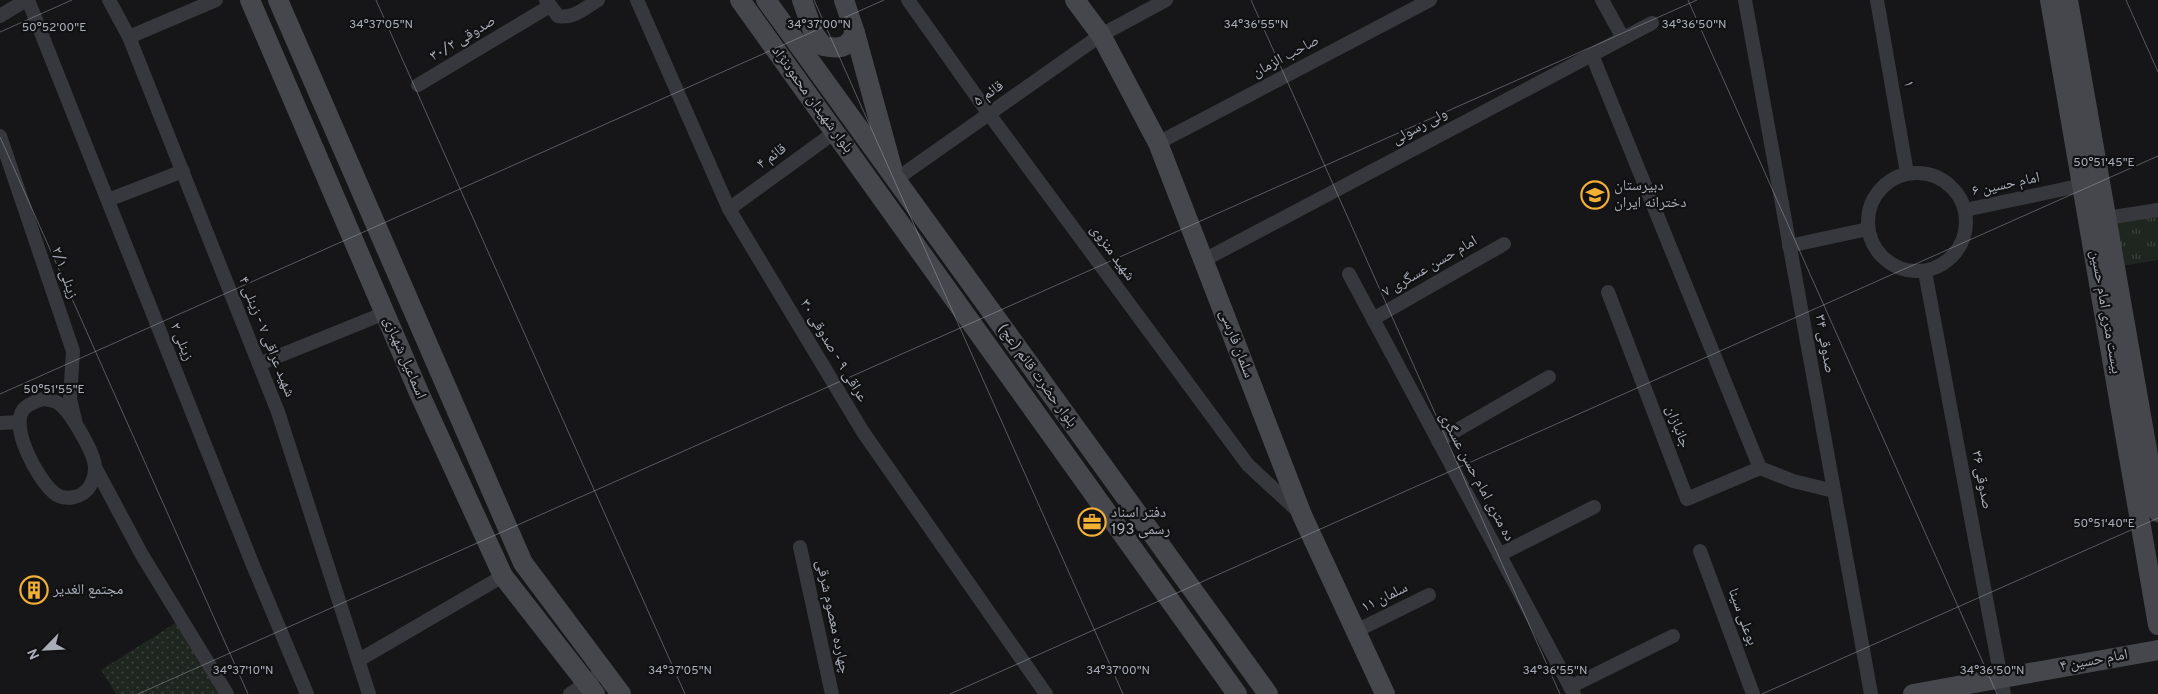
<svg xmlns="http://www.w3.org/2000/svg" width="2158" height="694" font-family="Overpass,'Noto Naskh Arabic',sans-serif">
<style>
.grass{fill:url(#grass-dots)}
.park{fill:url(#park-tufts)}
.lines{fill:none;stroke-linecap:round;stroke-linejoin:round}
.street{stroke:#37383d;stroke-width:14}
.secondary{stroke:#45474d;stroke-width:20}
.ticks{fill:none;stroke:#a8adb8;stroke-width:1;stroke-opacity:0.45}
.labels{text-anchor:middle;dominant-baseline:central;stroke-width:4.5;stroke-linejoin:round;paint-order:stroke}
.street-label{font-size:15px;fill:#a8adb8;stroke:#111113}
.poi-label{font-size:15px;fill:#a8adb8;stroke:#111113;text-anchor:start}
.ticks-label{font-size:12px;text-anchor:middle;fill:#a8adb8;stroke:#111113;stroke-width:4.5;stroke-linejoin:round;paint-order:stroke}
</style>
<defs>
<pattern id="grass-dots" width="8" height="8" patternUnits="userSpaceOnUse" patternTransform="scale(1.25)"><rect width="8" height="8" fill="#1e261f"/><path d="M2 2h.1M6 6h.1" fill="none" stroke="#3c433d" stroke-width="1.8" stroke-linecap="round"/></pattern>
<pattern id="park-tufts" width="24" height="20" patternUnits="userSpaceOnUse" patternTransform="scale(1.25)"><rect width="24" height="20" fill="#1e261f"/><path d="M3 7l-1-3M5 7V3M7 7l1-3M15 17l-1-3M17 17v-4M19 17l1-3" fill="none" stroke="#3c433d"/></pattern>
</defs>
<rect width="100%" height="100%" fill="#161618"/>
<path class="grass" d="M177,622L219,694H116L101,670Z"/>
<path class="park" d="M2158,210V260L2116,267L2107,218Z"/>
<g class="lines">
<g class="street">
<path d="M28,0L252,563L307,694"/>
<path d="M109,0L129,37L278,412L369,694"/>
<path d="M546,0L558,16C574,19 585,8 598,0"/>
<path d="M637,0L729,209L863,432L1046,694"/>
<path d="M908,0L989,114L1248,465L1300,513"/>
<path d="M1602,0L1623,38"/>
<path d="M1745,0L1871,694"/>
<path d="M1877,0L1907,173"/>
<path d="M0,16L26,0"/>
<path d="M129,37L216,0"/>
<path d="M1592,55L1760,468L1793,481L1834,491"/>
<path d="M418,85L550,6"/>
<path d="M0,136L73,351L70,399L76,424"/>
<path d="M1158,143L1430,0"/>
<circle cx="1917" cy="222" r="49"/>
<path d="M895,180L1101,35L1166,0"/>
<path d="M108,200L183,171"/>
<path d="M729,209L835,132"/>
<path d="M1965,210L2083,185"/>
<path d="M2107,218L2158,210"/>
<path d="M1789,246L1868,229"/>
<path d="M1204,260L1652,23"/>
<path d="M1925,272L2004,694"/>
<path d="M1349,274L1574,694"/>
<path d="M1608,292L1687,499L1760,468"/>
<path d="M1373,319L1504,244"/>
<path d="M259,364L385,313"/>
<path d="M43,399C48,400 54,400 58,403C70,411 95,453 95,468C95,474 93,481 90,486C83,498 64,502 53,492C38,479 10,429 23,410C27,404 37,401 43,399Z"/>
<path d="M0,423L19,422"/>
<path d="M1438,441L1549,377"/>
<path d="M95,467L142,555L227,694"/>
<path d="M800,547L832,694"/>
<path d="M1700,551L1753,694"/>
<path d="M1499,555L1594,507"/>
<path d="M1356,631L1429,595"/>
<path d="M359,660L503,576"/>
<path d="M1570,687L1673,636"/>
<path d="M570,694L593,678"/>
</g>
<g class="secondary">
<path d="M250,0L420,395L503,576L595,694"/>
<path d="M278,0L523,563L621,694"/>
<path d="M740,0L1237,694"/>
<path d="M766,0L1268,694"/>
<path d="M802,0L814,34L823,46C838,49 848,49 855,33"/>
<path d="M844,0L855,33L892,168"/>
<path d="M1075,0L1101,35L1158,143L1302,515L1385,694"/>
<path d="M2050,0L2158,625"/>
<path d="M2068,0L2158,512"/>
<path d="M1913,694L2158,650"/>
</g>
</g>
<path class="ticks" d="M376,0L685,694M814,0L1123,694M1251,0L1560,694M1688,0L1997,694M2126,0L2158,72M0,32L72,0M0,137L248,694M0,394L884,0M138,694L1697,0M950,694L2158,156M1762,694L2158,518"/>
<defs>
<g id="school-ring" transform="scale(1.4375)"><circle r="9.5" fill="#111113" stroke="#f2b134" stroke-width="1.5"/><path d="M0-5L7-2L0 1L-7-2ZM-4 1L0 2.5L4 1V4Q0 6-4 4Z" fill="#f2b134"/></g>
<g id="office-ring" transform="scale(1.4375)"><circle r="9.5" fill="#111113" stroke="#f2b134" stroke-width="1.5"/><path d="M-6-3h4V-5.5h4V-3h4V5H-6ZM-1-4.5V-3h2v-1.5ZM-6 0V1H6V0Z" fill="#f2b134"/></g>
<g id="building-ring" transform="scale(1.4375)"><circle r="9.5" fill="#111113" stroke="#f2b134" stroke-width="1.5"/><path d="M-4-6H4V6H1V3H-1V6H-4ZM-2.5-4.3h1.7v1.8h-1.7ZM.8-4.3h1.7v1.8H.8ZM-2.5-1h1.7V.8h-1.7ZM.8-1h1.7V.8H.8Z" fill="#f2b134"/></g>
</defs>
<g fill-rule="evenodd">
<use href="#school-ring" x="1595" y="195"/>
<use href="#office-ring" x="1092" y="522"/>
<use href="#building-ring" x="34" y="590"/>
</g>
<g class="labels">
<g class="street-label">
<text transform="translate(463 39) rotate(-31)">صدوقی ۳۰/۲</text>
<text transform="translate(1286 57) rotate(-28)">صاحب الزمان</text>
<text transform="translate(1908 84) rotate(80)">۱</text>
<text transform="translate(989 94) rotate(-35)">قائم ۵</text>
<text transform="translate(812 100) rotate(54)">بلوار شهیدان محمودنژاد</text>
<text transform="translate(1420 127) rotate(-28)">ولی رسولی</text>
<text transform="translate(772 157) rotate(-36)">قائم ۴</text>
<text transform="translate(2006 185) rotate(-12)">امام حسین ۶</text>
<text transform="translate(1112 253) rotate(54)">شهید منزوی</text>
<text transform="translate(1430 267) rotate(-30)">امام حسن عسگری ۷</text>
<text transform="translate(64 273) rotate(71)">زینلی ۲/۱</text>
<text transform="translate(2105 312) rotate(80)">بیست متری امام حسین</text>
<text transform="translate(266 337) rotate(68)">شهید عراقی ۷ - زینلی ۴</text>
<text transform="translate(181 342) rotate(68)">زینلی ۲</text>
<text transform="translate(1236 344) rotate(69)">سلمان فارسی</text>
<text transform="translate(1824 344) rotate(80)">صدوقی ۳۴</text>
<text transform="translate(833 351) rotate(59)">عراقی ۹ - صدوقی ۳۰</text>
<text transform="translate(404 358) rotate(67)">اسماعیل شهبازی</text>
<text transform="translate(1037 376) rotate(54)">بلوار حضرت قائم (عج)</text>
<text transform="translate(1677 427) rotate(69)">جانبازان</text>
<text transform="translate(1476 477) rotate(62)">ده متری امام حسن عسگری</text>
<text transform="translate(1981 480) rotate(79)">صدوقی ۳۶</text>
<text transform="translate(1385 598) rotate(-26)">سلمان ۱۱</text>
<text transform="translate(832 617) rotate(78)">چهارده معصوم شرقی</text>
<text transform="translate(1742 617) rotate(70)">بوعلی سینا</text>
<text transform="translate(2094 661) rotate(-10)">امام حسین ۴</text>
</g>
<g class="poi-label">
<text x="1614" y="186">دبیرستان<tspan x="1614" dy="17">دخترانه ایران</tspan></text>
<text x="1111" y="513">دفتر اسناد<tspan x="1111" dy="17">رسمی 193</tspan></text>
<text x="53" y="590">مجتمع الغدیر</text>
</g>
</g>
<g class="ticks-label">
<text x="381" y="28">34°37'05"N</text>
<text x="819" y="28">34°37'00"N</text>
<text x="1256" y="28">34°36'55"N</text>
<text x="1694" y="28">34°36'50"N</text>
<text x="54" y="31">50°52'00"E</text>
<text x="2104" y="166">50°51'45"E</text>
<text x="54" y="393">50°51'55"E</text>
<text x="2104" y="527">50°51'40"E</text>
<text x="243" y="674">34°37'10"N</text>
<text x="680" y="674">34°37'05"N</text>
<text x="1118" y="674">34°37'00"N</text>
<text x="1555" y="674">34°36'55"N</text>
<text x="1992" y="674">34°36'50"N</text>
</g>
<g transform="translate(45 649) rotate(246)" stroke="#111113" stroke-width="4" paint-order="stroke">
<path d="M0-4L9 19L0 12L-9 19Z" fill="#a8adb8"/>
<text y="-8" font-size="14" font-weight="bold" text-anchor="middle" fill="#a8adb8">N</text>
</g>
</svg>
